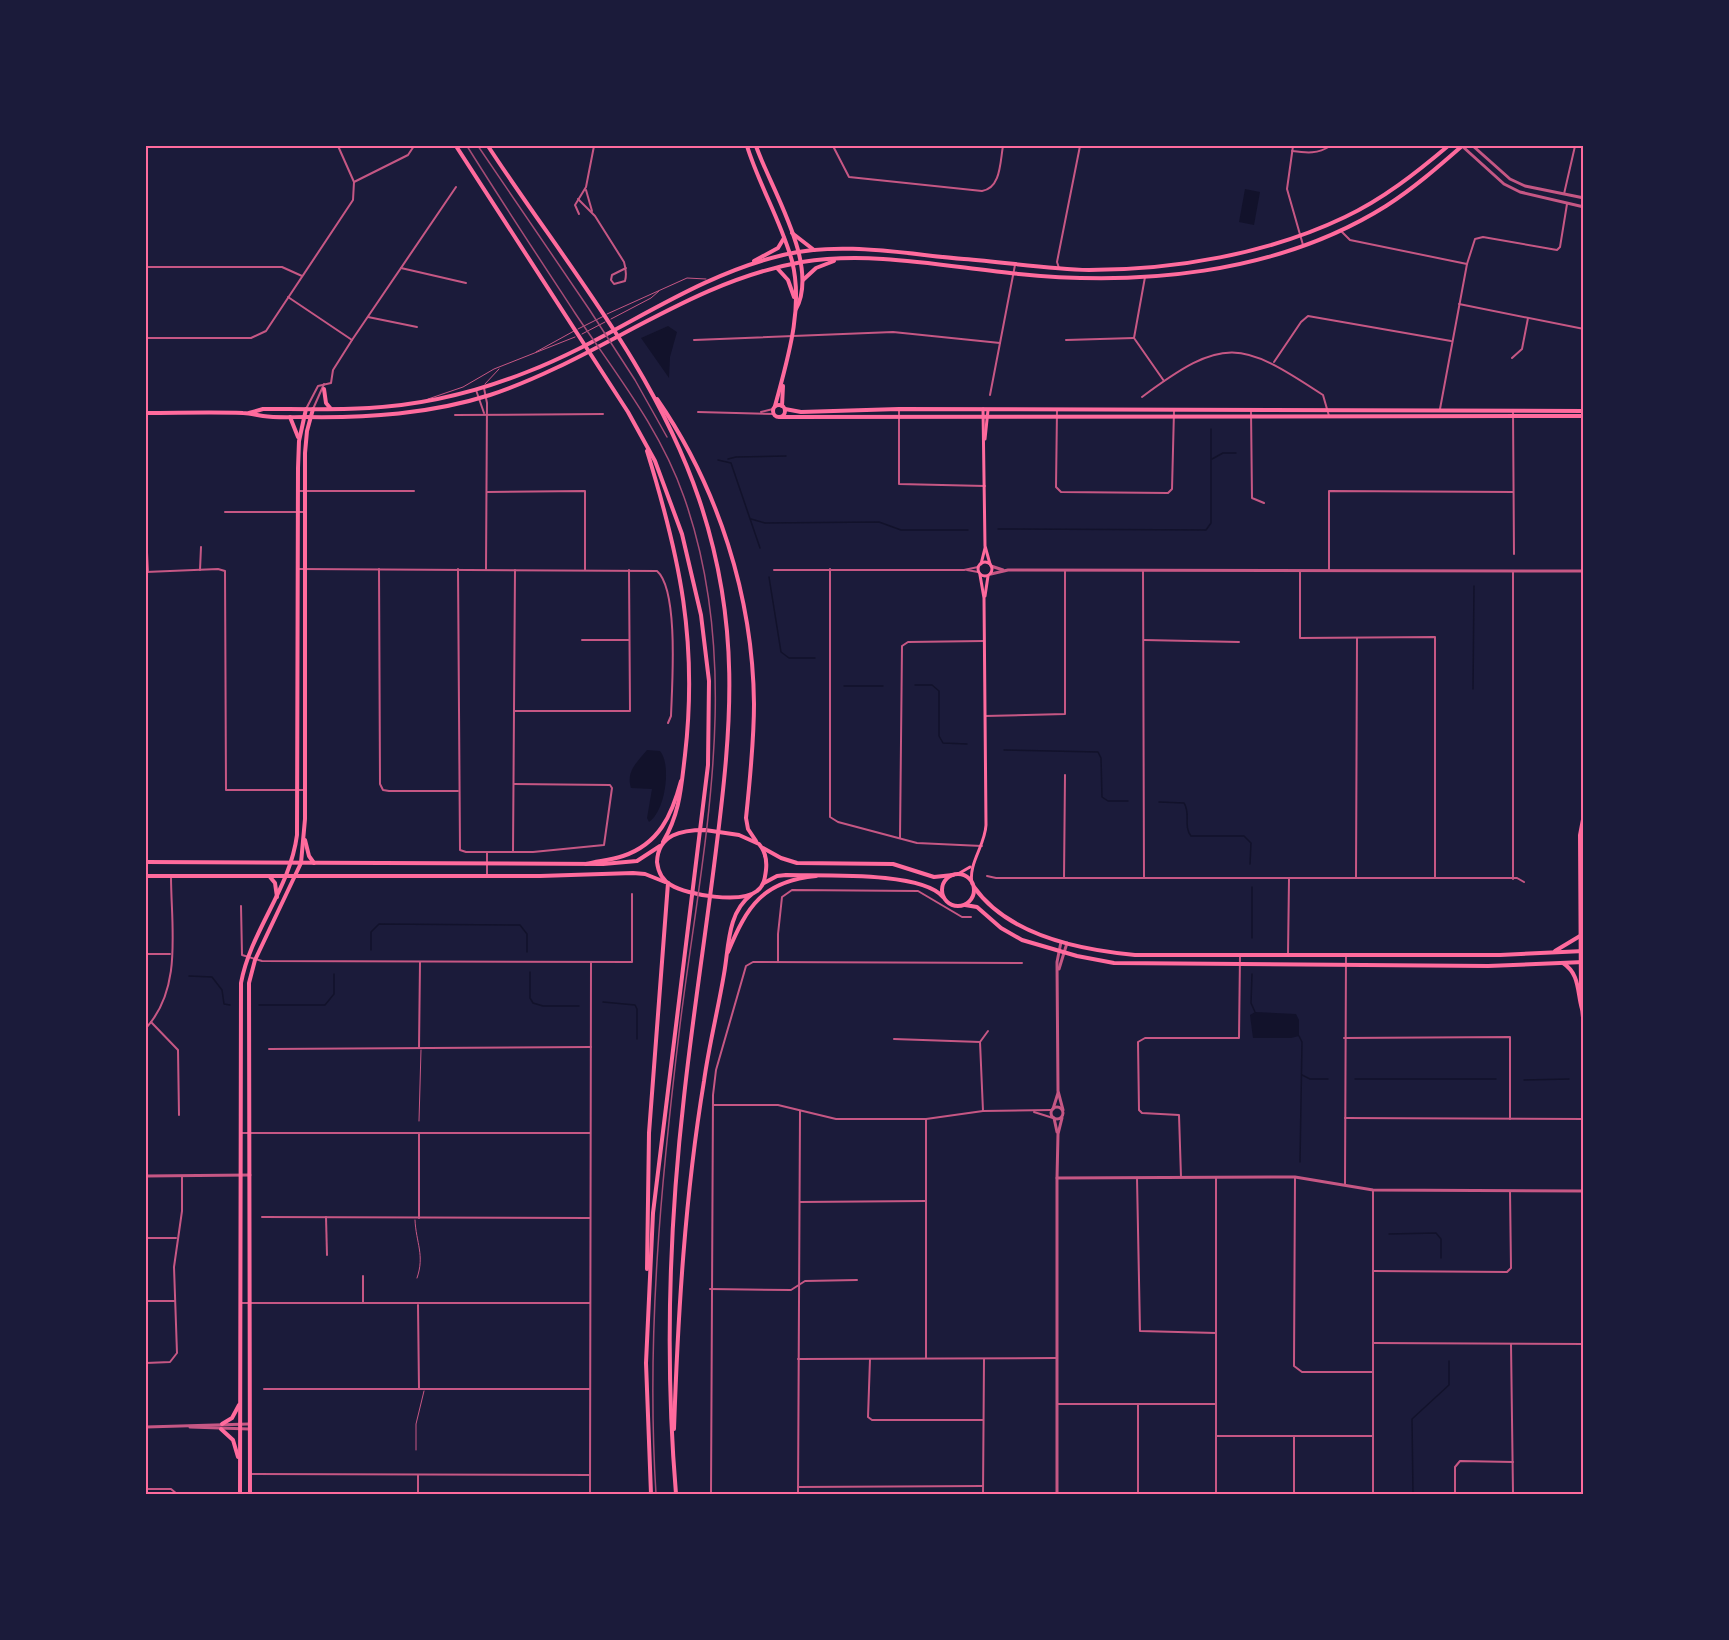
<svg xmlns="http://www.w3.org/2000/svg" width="1729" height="1640" font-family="Literata,serif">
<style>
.water{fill:#12122b}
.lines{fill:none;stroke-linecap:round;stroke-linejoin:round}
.stream{stroke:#12122b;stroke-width:1.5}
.service{stroke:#c65784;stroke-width:1}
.minor{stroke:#c65784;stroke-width:2}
.tertiary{stroke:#c65784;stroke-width:3}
.secondary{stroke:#ff6b9d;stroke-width:3}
.primary{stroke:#ff6b9d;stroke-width:4}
.trunk{stroke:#ff6b9d;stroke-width:4}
.motorway{stroke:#ff6b9d;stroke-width:4}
.rail{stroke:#a44b75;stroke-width:1.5}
.neatline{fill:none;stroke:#ff6b9d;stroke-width:2}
</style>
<rect width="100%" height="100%" fill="#1b1b3a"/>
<g class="water">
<path d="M1245,189L1260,192L1254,225L1239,222Z"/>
<path d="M668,326L677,332L670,357L669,378L641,338Z"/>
<path d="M647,750L660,751C672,765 665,812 649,822L647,818L652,789L631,788C626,772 636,763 647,750Z"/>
<path d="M1255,1012L1296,1014L1299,1020V1036L1291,1038H1253L1250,1015Z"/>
</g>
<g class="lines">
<g class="stream">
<path d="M728,459L736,457L786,456"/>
<path d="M1212,459L1223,453H1236"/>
<path d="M718,460L731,463L760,548"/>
<path d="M751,519L765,523L879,522L901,530H968"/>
<path d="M998,529L1206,530L1211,523V429"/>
<path d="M769,577L781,652L789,658H815"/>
<path d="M915,685H932L939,691V736L943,743L967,744"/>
<path d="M844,686H883"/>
<path d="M1473,689L1474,586"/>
<path d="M1004,750L1098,752L1101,758L1102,797L1108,801H1128"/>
<path d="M1159,802L1184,803C1191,813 1183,826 1191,836H1244L1251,843L1250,864"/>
<path d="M1252,938V887"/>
<path d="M371,950V932L379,924L520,925L527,934V952"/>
<path d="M530,972V998L533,1003L543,1006H579"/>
<path d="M1252,974L1251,1003L1255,1012"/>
<path d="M189,976L212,977L222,990L224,1004L230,1005"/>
<path d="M603,1002L635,1005L637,1009V1039"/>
<path d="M259,1005H325L334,994V974"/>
<path d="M1299,1036L1302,1042L1300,1162"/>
<path d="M1302,1075L1310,1079H1328"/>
<path d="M1355,1079H1496"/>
<path d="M1524,1080L1569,1079"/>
<path d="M1389,1234L1436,1233L1441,1239V1258"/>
<path d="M1413,1494L1412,1419L1449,1385V1361"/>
</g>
<g class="service">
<path d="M607,314L687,278L706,279"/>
<path d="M611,319L651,298L659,291"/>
<path d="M578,329L604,316"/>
<path d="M582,334L605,322"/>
<path d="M536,352L574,331"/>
<path d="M485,384L499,369"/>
<path d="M428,399L463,387L494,369L575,337"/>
<path d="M419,1121L421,1050"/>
<path d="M415,1220C416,1243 425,1255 417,1278"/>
<path d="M416,1450V1424L424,1391"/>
</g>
<g class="minor">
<path d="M833,146L849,177L982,191C1001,188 1000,162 1003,146"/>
<path d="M1293,146L1287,189L1303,245"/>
<path d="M1292,151C1307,153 1318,154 1330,146"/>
<path d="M354,182L408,155L414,146"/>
<path d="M586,190L592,211"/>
<path d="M1564,194L1575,146"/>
<path d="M578,199L595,216L624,262C626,269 627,274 625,281L614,284L611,280L612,275L626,268"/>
<path d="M579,214L575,205L586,187L594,146"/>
<path d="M1341,231L1350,240L1467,264"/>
<path d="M146,267H282L302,276"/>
<path d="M401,268L466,283"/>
<path d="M1059,268L1057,262L1080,146"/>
<path d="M1145,277L1134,338L1164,381"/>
<path d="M288,297L352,340"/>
<path d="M1459,304L1584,329"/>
<path d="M368,317L417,327"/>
<path d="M146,338H251L266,331L353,200L354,182L338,146"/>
<path d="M694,340L893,332L1000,343"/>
<path d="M1066,340L1134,338"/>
<path d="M1512,358L1522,349L1528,318"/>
<path d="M1274,362L1301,322L1308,316L1451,341"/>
<path d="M484,388L487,403L486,569"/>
<path d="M476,390L484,413"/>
<path d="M990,395L1015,265"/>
<path d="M1142,397C1224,336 1240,340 1323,395L1329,416"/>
<path d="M306,409L318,386L331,383L333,370L352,340L456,187"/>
<path d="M313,409L324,384"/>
<path d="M899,409V484L985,486"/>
<path d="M1440,409L1467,264L1475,239L1483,237L1557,250L1560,247L1567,204"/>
<path d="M1057,410L1056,487L1061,492L1168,493L1172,489L1174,411"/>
<path d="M1251,411L1252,498L1264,503"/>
<path d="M1513,411L1514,554"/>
<path d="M698,412L774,414"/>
<path d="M761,412L773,409"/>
<path d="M455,415L603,414"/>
<path d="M298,491H414"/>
<path d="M487,492L585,491V570"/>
<path d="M225,512H305"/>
<path d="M146,533L148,572"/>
<path d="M299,569L657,571C679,590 672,686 671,716L668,723"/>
<path d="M379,569L380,784L383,790L389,791H458"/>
<path d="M458,569L460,850L466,852H533L604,845L612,788L610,785L514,784"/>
<path d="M830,569V817L838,822L917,843L982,846"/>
<path d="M200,570L201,547"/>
<path d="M774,570H964L978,567"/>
<path d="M967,570L978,572"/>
<path d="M1329,570V491L1513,492"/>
<path d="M1143,571L1144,877"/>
<path d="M146,572L218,569L225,571L226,790H305"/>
<path d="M1300,572V638L1435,637V877"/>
<path d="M582,640H629"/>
<path d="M1144,640L1239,642"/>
<path d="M514,711H630L629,570"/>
<path d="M985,716L1065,714V570"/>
<path d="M900,838L902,646L908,642L984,641"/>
<path d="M513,852L515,570"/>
<path d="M487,876V852"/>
<path d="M987,876L996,878H1517L1524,882"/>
<path d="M1356,877L1357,638"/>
<path d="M1064,878L1065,775"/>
<path d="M1513,879V571"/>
<path d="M241,906L242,955L262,961L632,962V894"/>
<path d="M146,954H170"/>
<path d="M1288,954L1289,879"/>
<path d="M778,962V934L782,897L792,890L918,891L962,917H971"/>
<path d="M151,1022L178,1050L179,1115"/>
<path d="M146,1028C183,988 171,927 171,876"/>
<path d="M1344,1038L1510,1037V1119"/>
<path d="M894,1039L980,1042L983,1111"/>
<path d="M980,1042L988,1031"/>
<path d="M419,1048L420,962"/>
<path d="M269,1049L591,1047"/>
<path d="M713,1105H778L836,1119H926L983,1111L1052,1110"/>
<path d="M1034,1112L1053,1118"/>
<path d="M1345,1118L1584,1119"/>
<path d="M926,1119V1358"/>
<path d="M242,1133H590"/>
<path d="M1181,1177L1179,1115L1142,1113L1139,1110L1138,1042L1145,1038H1239L1240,955"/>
<path d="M1295,1177L1294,1366L1302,1372H1373"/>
<path d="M1137,1178L1140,1331L1216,1333"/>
<path d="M1345,1185L1346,954"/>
<path d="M800,1202L926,1201"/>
<path d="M262,1217L590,1218"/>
<path d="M326,1217L327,1255"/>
<path d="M419,1218V1134"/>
<path d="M146,1238H176"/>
<path d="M1373,1271L1507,1272L1511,1268L1510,1191"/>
<path d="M710,1289L791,1290L805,1281L857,1280"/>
<path d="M146,1301H175"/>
<path d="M240,1303H590"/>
<path d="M363,1303V1276"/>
<path d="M418,1305L419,1389"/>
<path d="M1373,1343L1584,1344"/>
<path d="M1511,1344L1513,1494"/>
<path d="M798,1359L1056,1358"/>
<path d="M870,1359L868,1417L872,1420H983"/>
<path d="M146,1363L170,1362L177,1353L174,1267L182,1211V1176"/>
<path d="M264,1389H590"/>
<path d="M1057,1404H1216"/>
<path d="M1138,1405V1494"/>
<path d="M1216,1436H1373"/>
<path d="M1294,1437V1494"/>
<path d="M251,1474L590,1475"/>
<path d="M418,1475V1494"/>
<path d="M798,1487L983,1486"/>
<path d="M146,1489H171L177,1494"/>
<path d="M590,1494L591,962"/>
<path d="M711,1494L713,1095L716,1070L746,966L753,962L1022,963"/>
<path d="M798,1494L800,1111"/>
<path d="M983,1494L984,1359"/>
<path d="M1216,1494V1178"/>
<path d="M1373,1494V1190"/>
<path d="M1455,1494V1467L1460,1461L1513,1462"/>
</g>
<g class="tertiary">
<path d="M1462,146L1504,184L1520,192L1584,207"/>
<path d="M1473,146L1510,179L1525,186L1584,198"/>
<path d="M991,566L1003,570"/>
<path d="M991,574L1008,570L1584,571"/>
<path d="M1061,942L1057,962L1058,1091L1063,1110"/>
<path d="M1059,969L1067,943"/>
<circle cx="1057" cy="1113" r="6"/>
<path d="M1053,1109L1058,1093"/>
<path d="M1054,1118L1057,1132"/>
<path d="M146,1176L250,1175"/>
<path d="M1057,1178L1295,1177L1373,1190L1584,1191"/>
<path d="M146,1427L249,1424"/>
<path d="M190,1427L249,1429"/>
<path d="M1057,1494V1178L1058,1134L1062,1118"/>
</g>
<g class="secondary">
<path d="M983,409L985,546L990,564"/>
<path d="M985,439L988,410"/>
<circle cx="985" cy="569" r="7"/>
<path d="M981,564L985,548"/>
<path d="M985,596L988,576"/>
<path d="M958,874L970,867"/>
<path d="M972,884C968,863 985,846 986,825L984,598L980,575"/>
</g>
<g class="primary">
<path d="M747,146C759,185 781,221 792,261C804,308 787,361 775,406"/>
<path d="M756,146C771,189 820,265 796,309"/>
<path d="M792,233L814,250"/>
<path d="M754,261L778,248L784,238"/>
<path d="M777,268L788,280L794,297"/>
<path d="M803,280L816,268L834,261"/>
<path d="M324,389L326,403L331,409"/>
<circle cx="779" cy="411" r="6"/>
<path d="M782,406L783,386"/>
<path d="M785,409L801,412L899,409L1584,411"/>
<path d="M146,413C178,413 210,412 243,413C250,413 256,415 263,416C277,418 291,417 305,417C368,418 430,414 490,395C599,359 688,282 802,262C870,251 943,266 1010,273C1136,287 1276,275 1386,206C1414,188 1438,167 1462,146"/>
<path d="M249,413L263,409C298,409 334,410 369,408C423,405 477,392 527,372C615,338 690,277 783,255C841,241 905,254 964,259C1005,262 1047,269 1089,270C1174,270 1268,254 1345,217C1383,199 1416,173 1448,146"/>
<path d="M290,417L298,437"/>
<path d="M780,417L1584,416"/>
<path d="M305,840L309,856L314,863"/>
<path d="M146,862L603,864L637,861L660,846"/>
<path d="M146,876H540L633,873L645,874L665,882"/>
<path d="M270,877L275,883L277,897"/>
<path d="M1581,999L1580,835L1584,814"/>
<path d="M1582,1007L1584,1028"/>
<path d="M222,1424L232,1418L239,1405"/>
<path d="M221,1429L233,1440L238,1457"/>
<path d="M240,1494L241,983C251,930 290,889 297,835L298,468L299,441L306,409"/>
<path d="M250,1494L249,983L255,960L301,863L305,819V453L307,431L313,409"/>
</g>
<g class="trunk">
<path d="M705,830L739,835L759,844C765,851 767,861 766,870C765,878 764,886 757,891C741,904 687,895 671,885C662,880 658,871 657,862C658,834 682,830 705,830Z"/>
<path d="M763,848L781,858L797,863L893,864L934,877L953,875"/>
<circle cx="958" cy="890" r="16"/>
<path d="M764,883L777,876L786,875C821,876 922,871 943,897"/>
<path d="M974,887C1008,935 1080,950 1135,955H1500L1584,951"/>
<path d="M965,905L977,907L1001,928L1022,940L1077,956L1114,963L1488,966L1584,962"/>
<path d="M1555,951L1580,936"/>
<path d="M1563,963C1580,974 1577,992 1582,1009"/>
</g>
<g class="motorway">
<path d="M456,146L628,412L655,461L682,534L701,615L709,681L708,765L653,1213L646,1363L651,1494"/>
<path d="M488,146C563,261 654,366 699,499C741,623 732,723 716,850C706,932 693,1014 684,1097C669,1228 665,1363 676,1494"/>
<path d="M657,399C718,487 753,597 754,704C754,742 750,780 746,818L748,829L756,841"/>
<path d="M647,451C680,558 698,642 685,755C681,788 680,813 663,842"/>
<path d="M586,864C598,861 611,860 623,856C659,844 672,815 681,781"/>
<path d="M728,952C747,906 763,881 816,876"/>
<path d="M647,1269L649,1133L668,883"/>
<path d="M674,1429C678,1313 685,1196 704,1081C709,1045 718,1010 724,974C729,947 727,913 751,895"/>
</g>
<g class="rail">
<path d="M467,146C502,202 539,258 575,313C615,373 660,428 684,497C745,670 702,849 680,1025C661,1181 646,1338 656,1494"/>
<path d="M478,146L589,309L635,380L667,437"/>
</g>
</g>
<rect width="1729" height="1640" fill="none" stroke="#1b1b3a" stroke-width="294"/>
<rect x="147" y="147" width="1435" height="1346" class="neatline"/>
</svg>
